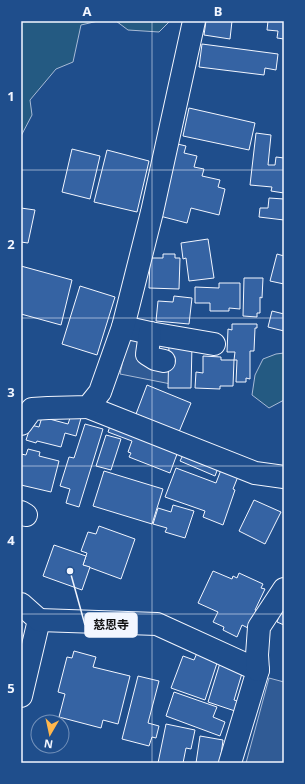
<svg xmlns="http://www.w3.org/2000/svg" width="305" height="784" font-family="'Noto Sans','Noto Sans JP',sans-serif">
<style>
.green{fill:#245a82;stroke:#a8bbd7}
.parking{fill:#305b95;stroke:#a8bbd7}
.building{fill:#3563a3;stroke:#f2f6ff}
.lines{fill:none;stroke-linecap:round;stroke-linejoin:round}
.minor-casing{stroke:#f2f6ff;stroke-width:24}
.minor{stroke:#1f4e8c;stroke-width:22}
.grid{fill:none;stroke:#f2f6ff;stroke-width:1;stroke-opacity:0.55}
.leader{fill:none;stroke:#f2f6ff;stroke-width:1.5}
.callout-dot{fill:#f2f6ff;stroke:#1f4e8c;stroke-width:1.5}
.callout{fill:#f2f6ff;stroke:#f2f6ff;stroke-width:1.5}
.callout-label{font-size:12px;text-anchor:middle;font-weight:bold;fill:#111}
.neatline{fill:none;stroke:#f2f6ff;stroke-width:1.5}
.grid-label{font-size:13px;text-anchor:middle;font-weight:bold;fill:#f2f6ff}
</style>
<rect width="100%" height="100%" fill="#1f4e8c"/>
<g class="green">
<path d="M21,21H98L81,25L73,62L56,69L30,100L32,115L21,136Z"/>
<path d="M116,21H170L159,32L128,30Z"/>
<path d="M284,353V400L269,408L252,395L255,375L263,359L276,354Z"/>
</g>
<g class="parking">
<path d="M128,338L185,346L181,386L120,374Z"/>
<path d="M269,678L284,682V763H246Z"/>
</g>
<g class="building">
<path d="M206,21H232L230,39L204,35Z"/>
<path d="M268,21H284V39L277,38L278,31L267,30Z"/>
<path d="M202,44L278,54L276,70L265,68L264,75L199,67Z"/>
<path d="M189,108L255,123L249,150L183,136Z"/>
<path d="M256,133L271,135L268,165H275L276,157L284,158V193L271,191L272,187L250,185Z"/>
<path d="M169,142L186,146L184,153L197,156L194,167L204,169L202,176L220,180L218,187L225,189L219,215L191,208L187,223L152,214Z"/>
<path d="M72,149L100,156L90,199L62,192Z"/>
<path d="M107,150L149,161L137,212L94,202Z"/>
<path d="M269,198L284,199V220L259,217L260,208H268Z"/>
<path d="M21,208L35,210L28,243L21,242Z"/>
<path d="M208,239L214,278L189,281L186,258L183,259L181,243Z"/>
<path d="M163,254H175V258H180L179,289L149,288L150,258H163Z"/>
<path d="M277,254L284,256V284L270,281Z"/>
<path d="M21,266L72,280L61,325L21,314Z"/>
<path d="M244,278H263L262,298L260,297V313H257V317L243,316Z"/>
<path d="M219,283H240V309L229,308V311H210V303H195V287L219,288Z"/>
<path d="M80,286L115,297L97,355L62,344Z"/>
<path d="M174,296L192,298L189,324L156,321L158,301L173,302Z"/>
<path d="M272,311L284,314V331L268,327Z"/>
<path d="M232,324H257V328H255L254,351H250V379L246,378V382H236L237,360H234L235,352H227L228,329L232,330Z"/>
<path d="M169,344L192,345L191,388H168Z"/>
<path d="M203,356L221,357V360H234L233,386H220V389L195,388L196,372L203,373Z"/>
<path d="M147,385L191,403L179,432L136,414Z"/>
<path d="M71,415L81,418L76,436L65,433L61,447L37,441L36,443L26,440L31,425L39,427L42,417L68,424Z"/>
<path d="M112,420L180,446L170,473L129,457L131,453L128,452L132,441L108,432Z"/>
<path d="M85,424L103,429L79,507L66,503L70,489L60,486L69,457L74,458Z"/>
<path d="M106,435L121,439L111,470L96,466Z"/>
<path d="M28,449L40,452L39,456L59,461L51,492L21,485V454L26,455Z"/>
<path d="M184,453L218,468L215,476L180,461Z"/>
<path d="M224,462L241,469L233,489L235,490L223,525L203,517L205,511L165,497L176,468L216,483Z"/>
<path d="M104,471L163,489L152,524L93,506Z"/>
<path d="M254,500L281,512L265,544L239,531Z"/>
<path d="M173,505L194,511L185,538L165,532L167,528L153,524L158,508L171,512Z"/>
<path d="M99,526L135,539L121,579L83,565L87,553L81,551L88,532L96,534Z"/>
<path d="M54,545L86,556L83,565L90,567L82,590L43,576Z"/>
<path d="M213,571L232,579L233,576L237,578L239,573L263,584L261,588L265,589L255,610L258,612L250,629L242,625L237,637L223,630L224,627L213,622L218,612L198,603Z"/>
<path d="M284,602V625L277,622Z"/>
<path d="M74,651L96,657L93,667L130,676L118,724L103,720L101,728L59,717L65,694L58,692L67,657L72,658Z"/>
<path d="M197,653L218,660L205,700L171,688L183,656L194,660Z"/>
<path d="M220,663L243,670L234,700L241,702L238,712L208,702Z"/>
<path d="M138,676L159,681L148,723L159,726L156,738L152,737L149,746L122,739Z"/>
<path d="M174,692L217,707L213,717L225,722L220,736L166,716Z"/>
<path d="M166,724L195,730L191,749L186,748L183,763H158Z"/>
<path d="M200,736L223,740L220,763H196Z"/>
</g>
<g class="lines">
<g class="minor-casing">
<g id="minor">
<path d="M123,327L150,333L214,344"/>
<path d="M150,333L147,354L155,359L164,361"/>
<path d="M88,407L255,473L284,477"/>
<path d="M21,424L32,409L48,408L88,407L100,392L123,327L152,212L194,21"/>
<path d="M21,512L26,515"/>
<path d="M21,604L39,620L21,696"/>
<path d="M39,620L157,624L258,670L230,763"/>
<path d="M258,670L257,655L259,627L284,589"/>
</g>
</g>
<use href="#minor" class="minor"/>
</g>
<path class="grid" d="M152,21V763M21,170H284M21,318H284M21,466H284M21,614H284"/>
<path class="leader" d="M70 571L85 625"/>
<circle class="callout-dot" cx="70" cy="571" r="4"/>
<rect class="callout" x="85" y="613" width="52" height="24" rx="4"/>
<g class="callout-label">
<text x="111" y="629">慈恩寺</text>
</g>
<rect width="305" height="784" fill="none" stroke="#1f4e8c" stroke-width="44"/>
<g transform="translate(50 734) rotate(189)"><circle r="19" fill="#1f4e8c" stroke="#7391ba"/>
<path d="M0-3L7 15L0 10L-7 15Z" fill="#ffb74d"/>
<text y="-6" font-size="11" font-weight="bold" text-anchor="middle" fill="#f2f6ff">N</text>
</g>
<rect x="22" y="22" width="261" height="740" class="neatline"/>
<g class="grid-label">
<text x="87" y="16">A</text>
<text x="218" y="16">B</text>
<text x="11" y="101">1</text>
<text x="11" y="249">2</text>
<text x="11" y="397">3</text>
<text x="11" y="545">4</text>
<text x="11" y="693">5</text>
</g>
</svg>
